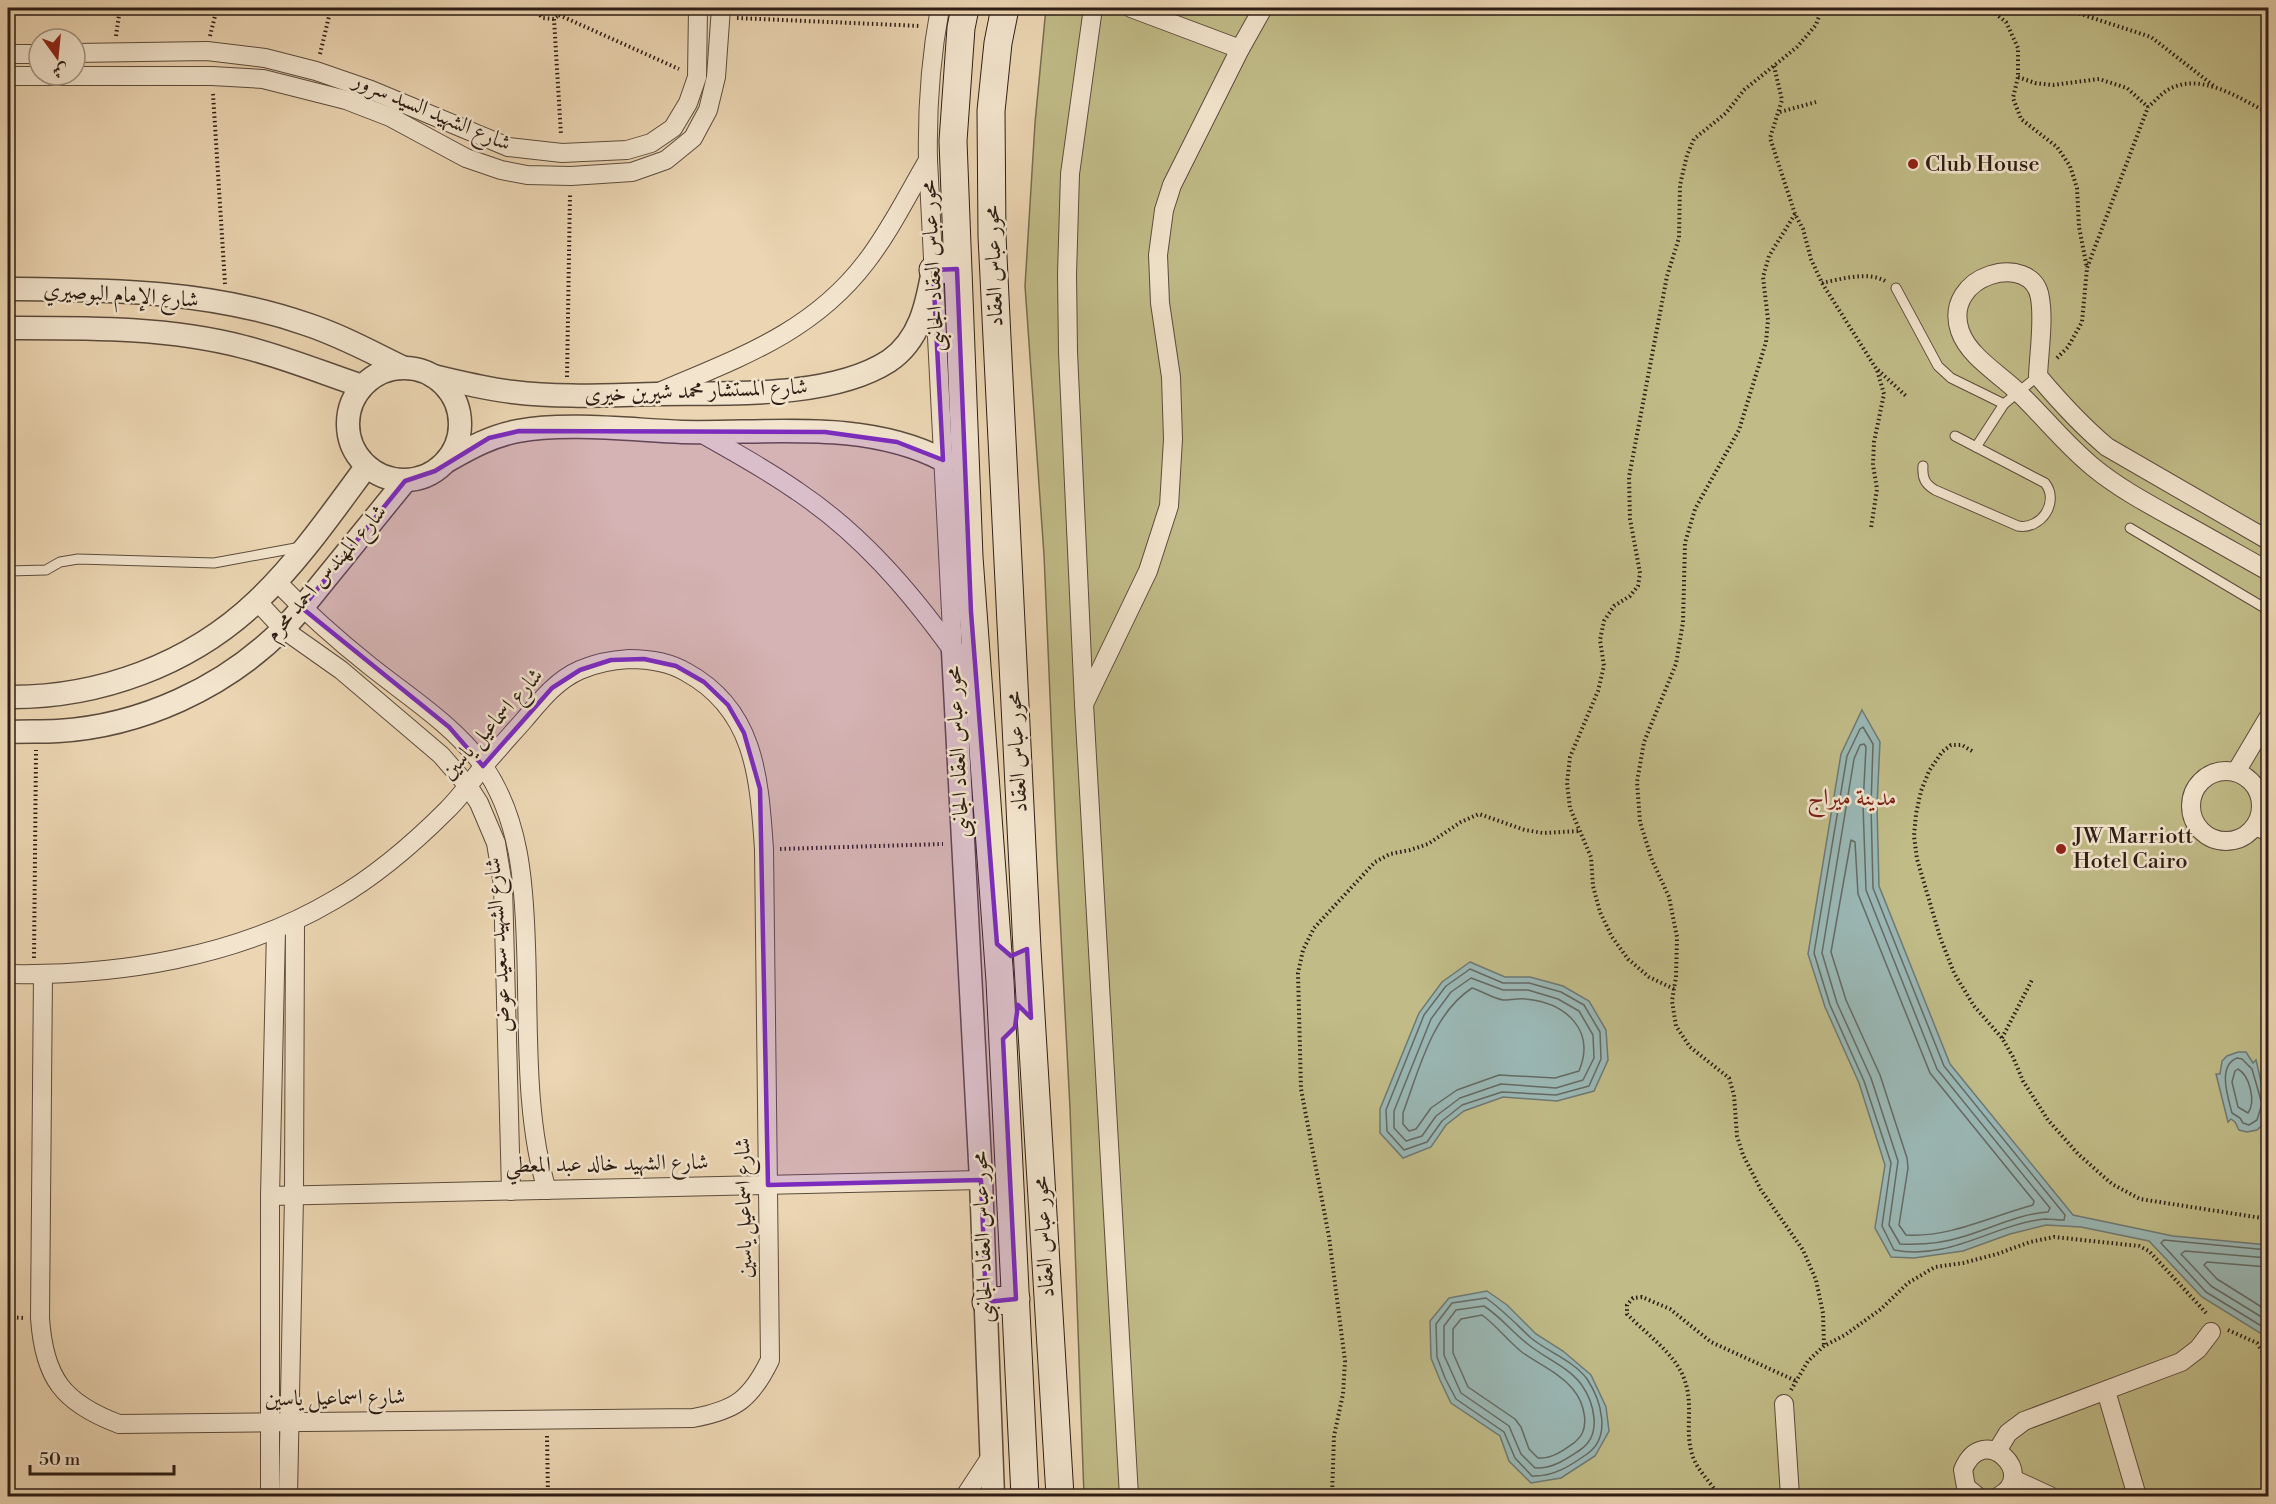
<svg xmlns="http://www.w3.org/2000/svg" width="2276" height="1504" font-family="'Libre Bodoni',Amiri,serif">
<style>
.green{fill:#c0bb87;stroke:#766c4e;stroke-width:1.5}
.water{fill:#9ab7b4;stroke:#6e7974;stroke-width:1.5}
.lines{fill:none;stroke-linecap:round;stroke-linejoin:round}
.shore{stroke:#646a64;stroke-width:1.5}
.service-casing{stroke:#5c4b3c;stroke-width:11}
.minor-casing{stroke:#5c4b3c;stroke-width:20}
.tertiary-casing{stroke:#5c4b3c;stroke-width:25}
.secondary-casing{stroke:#2d1d14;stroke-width:29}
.path{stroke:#2d1d14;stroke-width:4;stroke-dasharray:1.5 3;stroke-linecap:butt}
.service{stroke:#f2e4cd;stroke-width:9}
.minor{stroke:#f2e4cd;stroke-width:18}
.tertiary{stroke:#f2e4cd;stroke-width:22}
.secondary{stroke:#f2e4cd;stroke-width:27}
.marked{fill:#7b2cbf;fill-opacity:0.2;stroke:#7b2cbf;stroke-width:4.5;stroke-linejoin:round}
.poi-dot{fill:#8f2418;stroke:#f2e4cd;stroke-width:2}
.labels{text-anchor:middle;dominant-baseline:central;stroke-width:5;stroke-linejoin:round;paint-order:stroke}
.street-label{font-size:22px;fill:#2d1d14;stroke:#f2e4cd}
.poi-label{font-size:22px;fill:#2d1d14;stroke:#f2e4cd;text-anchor:start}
.neighbourhood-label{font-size:24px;fill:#7a1f14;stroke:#f2e4cd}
</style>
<rect width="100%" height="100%" fill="#ebd5b2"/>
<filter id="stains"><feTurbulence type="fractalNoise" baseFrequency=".00333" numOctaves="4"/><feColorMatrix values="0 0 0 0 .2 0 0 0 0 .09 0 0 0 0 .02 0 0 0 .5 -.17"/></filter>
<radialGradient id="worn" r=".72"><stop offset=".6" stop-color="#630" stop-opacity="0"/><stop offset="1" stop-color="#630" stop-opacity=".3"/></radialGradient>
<path class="green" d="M1046,8H2268V1496H1084L1070,1108L1057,859L1044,555L1025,286L1035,123Z"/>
<g class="water">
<path d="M1862,710L1880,742L1877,806L1879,886L1950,1064L2073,1215L2173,1236L2268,1245V1338L2202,1297L2149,1241L2081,1227L2046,1225L2010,1234L1963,1251L1914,1258L1891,1257L1875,1228L1885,1165L1859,1083L1825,1007L1808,954L1841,754Z"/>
<path d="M1470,962L1505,977H1530L1563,986L1589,1001L1606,1030L1608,1060L1594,1091L1557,1101L1503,1097L1464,1111L1446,1125L1431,1147L1403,1158L1380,1133V1109L1419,1013L1442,982Z"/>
<path d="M2238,1052H2246L2253,1063L2256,1060L2268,1111H2264V1123L2257,1130L2247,1132L2239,1130L2235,1122L2231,1119L2228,1122L2216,1074H2220L2222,1061L2227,1056Z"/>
<path d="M1487,1291L1507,1305L1536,1334L1563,1351L1591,1375L1606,1407L1609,1431L1595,1456L1561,1478L1531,1483L1509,1461L1500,1436L1451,1403L1440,1380L1431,1358L1430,1321L1449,1298Z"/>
</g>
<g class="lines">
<g class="shore">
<path d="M1863,727L1873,744L1871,806L1873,888L1944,1066L2065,1215L2064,1220C2058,1220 2051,1219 2045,1219C1994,1224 1950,1261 1894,1250L1882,1226L1891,1163L1864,1081L1830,1005L1814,953L1847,756L1860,729Z"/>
<path d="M1864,744L1866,747L1863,805L1866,890L1937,1069L2050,1208L2048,1212C2018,1214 1990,1229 1962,1237C1943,1243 1920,1245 1900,1244L1889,1225L1898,1161L1871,1078L1837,1003L1822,953L1854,759L1860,745Z"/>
<path d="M1851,840L1855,842L1858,894L1930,1073L2029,1195L2034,1201L2033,1205C1992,1216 1949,1238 1906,1235L1899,1225L1908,1168L1907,1158L1880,1075L1846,1000L1831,952Z"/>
<path d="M1470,969L1503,983H1529L1561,992L1584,1005L1600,1032L1601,1059L1589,1086L1556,1095L1502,1092L1462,1105L1442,1121L1427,1142L1404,1150L1387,1131L1386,1110L1424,1015L1446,986Z"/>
<path d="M1471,978L1503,990H1528L1558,999L1579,1011L1593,1035L1594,1058L1583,1080L1556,1088L1501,1084L1460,1098L1436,1116L1422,1136L1406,1141L1394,1128V1111L1431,1019L1451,992Z"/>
<path d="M1472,988C1482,991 1492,998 1503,1000C1510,1000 1518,998 1526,999C1566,1003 1596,1030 1579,1071L1555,1078L1499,1075L1457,1090L1431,1108L1416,1129L1409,1131L1403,1124V1113C1419,1070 1432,1014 1472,988Z"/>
<path d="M2237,1058L2242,1059L2252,1069L2262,1104L2257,1120L2249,1125L2243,1123L2240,1118L2232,1113C2228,1097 2217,1066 2237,1058Z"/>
<path d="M2238,1069C2250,1076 2256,1102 2248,1113L2238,1107L2232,1082L2235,1071Z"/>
<path d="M2268,1250L2164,1240L2161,1243L2206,1292L2268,1330"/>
<path d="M2268,1258L2185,1251L2181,1254L2211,1286L2268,1321"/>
<path d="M2268,1267L2207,1262L2204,1265L2217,1279L2268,1311"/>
<path d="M1486,1298C1503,1310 1516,1324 1531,1338C1548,1352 1574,1361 1587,1379C1601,1400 1612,1437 1587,1454C1570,1466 1553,1477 1532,1476L1515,1458L1504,1432L1456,1399L1445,1378L1437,1357L1436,1324L1452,1303Z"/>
<path d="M1484,1306C1501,1317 1513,1333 1529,1345C1545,1358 1568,1367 1581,1384C1594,1402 1603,1435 1580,1450C1566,1459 1553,1469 1535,1468L1521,1454L1509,1426L1461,1393L1444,1355V1326L1456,1310Z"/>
<path d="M1482,1315C1497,1326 1508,1341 1523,1353C1539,1364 1559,1373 1572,1388C1584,1402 1592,1429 1575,1442C1564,1450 1552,1459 1538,1458L1529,1449L1521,1427L1515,1419L1468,1387L1453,1353V1329L1461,1319Z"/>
</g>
<g class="service-casing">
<g id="service">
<path d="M1896,288L1938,366L1951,378L2004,404"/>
<path d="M1976,447L2004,404L2038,376"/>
<path d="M1923,466C1922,478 1925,484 1935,490L2018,526C2041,530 2060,502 2045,483L1955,436"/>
<path d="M2130,528L2268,610"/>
<path d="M8,571L46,570L60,562L78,559L214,563L301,547"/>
<path d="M2252,830L2268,836"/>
</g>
</g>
<g class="minor-casing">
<g id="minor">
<path d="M940,8C931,56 927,111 928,160L953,651"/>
<path d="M1093,8L1070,174L1067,274L1068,352L1084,704L1129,1496"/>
<path d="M1131,8L1240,49"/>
<path d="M75,53L207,51L265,58L316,71L371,90L508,147L562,153L627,150L651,143L673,128L688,103L697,77L698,8"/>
<path d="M8,54H39"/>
<path d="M8,76H212L263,79L346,100L390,117L466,158L501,170L527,175L571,176L632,172L666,160L693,138L708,110L716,77L721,8"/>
<path d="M659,392C738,358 812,333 866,262C890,231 908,194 928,160"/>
<path d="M699,432C732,451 766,469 797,491C860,533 909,590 953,651"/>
<path d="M2268,540L2107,447C2082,426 2059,401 2038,376C2039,352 2044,321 2040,298C2033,250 1941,274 1960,331C1969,357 2000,374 2019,393C2044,417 2066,445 2093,467C2116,486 2143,501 2170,516C2203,534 2236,553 2268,571"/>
<path d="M276,581C305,611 336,639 370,666C409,697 452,724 482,764C520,817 524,883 526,946C529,1023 524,1117 547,1190"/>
<path d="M257,601L283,629L341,670L441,755L468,786L479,803L496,843L503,885L511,1191"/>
<path d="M1085,702L1148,571L1169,506L1173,439L1171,377L1160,303L1158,255L1164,210L1172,185L1240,49L1263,8"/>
<circle cx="2226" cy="806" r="35"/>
<path d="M2236,772L2268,718"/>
<path d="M8,974C118,976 238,957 334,900C376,876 413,844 447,810C460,797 471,782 482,768C496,751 511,735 525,719C541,700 557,680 580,670C596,663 612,660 629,659C649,659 669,662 686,672C756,710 759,779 764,849L770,1360C751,1399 736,1410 693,1418L119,1424C63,1403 44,1378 40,1318L43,974"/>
<path d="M270,1196L981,1180"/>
<path d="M2106,1391L2137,1496"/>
<path d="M1784,1404L1790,1496"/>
<path d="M1997,1451L2008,1433L2024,1421L2181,1362L2198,1349L2211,1332"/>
<path d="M2013,1479L2050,1496"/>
<path d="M270,1496V1196L276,930"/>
<path d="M288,1496L294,1196L295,923"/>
<path d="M965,1496L992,1455"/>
<path d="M1977,1496L1966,1487L1963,1470C1983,1420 2039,1475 1999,1496"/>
</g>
</g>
<g class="tertiary-casing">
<g id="tertiary">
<path d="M8,289C110,290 208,290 306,324C340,335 371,352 402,367"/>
<path d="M8,328C87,328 167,327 244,347C284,357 323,373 362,386"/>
<circle cx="404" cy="424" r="56"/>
<path d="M433,376C459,382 486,389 513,392C561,398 609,395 658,394C726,393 830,399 889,361C920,340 927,304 933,270"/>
<path d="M447,461C470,448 491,436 518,431C566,422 632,430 682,432C769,434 864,419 943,460"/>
<path d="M953,651L981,1180L993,1496"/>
<path d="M8,697C98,698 190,665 257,601C298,562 332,513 366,467"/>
<path d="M8,732C24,731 41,732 58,731C141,726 224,688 283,629C299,613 313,594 327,577C353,545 379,513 405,481"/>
</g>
</g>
<g class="secondary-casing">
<g id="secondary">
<path d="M965,8L961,28L953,141L969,557L1000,981L1025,1496"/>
<path d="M1005,8L998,43L991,111L992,236L1027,949L1060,1496"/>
<path d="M933,270L957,269"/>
<path d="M986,1302L1016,1299"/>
</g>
</g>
<g class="path">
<path d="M535,8L542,18L554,19L559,15L562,8"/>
<path d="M1988,8L2006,22L2018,48V77L2013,98L2021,119L2057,147L2070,166L2077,188L2079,227L2087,268"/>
<path d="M2062,8L2151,37L2214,86"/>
<path d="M1995,14L2003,8"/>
<path d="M559,15L679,69"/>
<path d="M737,18L921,26"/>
<path d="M554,19L561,135"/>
<path d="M116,36L120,8"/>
<path d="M210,36L217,8"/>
<path d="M320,54L331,8"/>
<path d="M1774,66L1782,100L1770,138L1795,214L1803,229L1811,259L1822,283L1877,370L1884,394L1874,442L1873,465L1877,489L1871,528"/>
<path d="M2018,77L2035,83L2053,85L2099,79L2127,88L2148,107"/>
<path d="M213,94L225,284"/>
<path d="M1780,112L1816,102"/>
<path d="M1795,214L1769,256L1763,277L1768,320L1766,342L1739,430L1695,509L1685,543L1683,622L1676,664L1644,742L1637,782L1640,822L1652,860L1669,897L1677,937L1676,977L1672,1001L1676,1026L1690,1047L1729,1078L1734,1095L1737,1136L1743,1155L1761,1190L1803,1250L1816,1280L1823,1313L1824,1346"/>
<path d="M1822,283C1841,279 1868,271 1885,281"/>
<path d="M2057,358L2068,347L2082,322L2087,268L2148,107C2154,102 2160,95 2166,91C2199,70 2239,98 2268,113"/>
<path d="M1878,370L1906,396"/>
<path d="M567,377L570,193"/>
<path d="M1972,751L1962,745H1951L1942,752L1929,771L1921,791L1916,814L1914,836L1917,859L1940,937L1954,973L1974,1006L2002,1038L2013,1057L2023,1081L2048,1120L2078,1154L2112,1184L2140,1199L2268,1219"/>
<path d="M780,849L943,844"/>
<path d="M34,958L36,750"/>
<path d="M1674,989L1649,977L1628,959L1612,937L1600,912L1593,886L1591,857L1570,808L1567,783L1570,757L1598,691L1604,666L1600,640L1604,621L1614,606L1630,596L1638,586L1640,573L1630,519L1629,477L1667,276L1679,238L1680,185L1687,155L1694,139L1726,113L1744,90L1797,47L1816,25L1822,8"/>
<path d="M2002,1038L2033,978"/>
<path d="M8,1317L24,1318"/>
<path d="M2228,1330L2257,1343L2268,1361"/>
<path d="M1791,1390L1808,1361L1824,1346L1845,1335L1881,1309L1908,1283L1935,1267L1963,1263L1997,1254L2030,1242L2054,1237L2139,1246L2149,1251L2208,1315"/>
<path d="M547,1436L548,1496"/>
<path d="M1332,1496L1334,1436L1343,1394L1345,1361L1329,1237L1301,1089L1298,973L1303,950L1314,928L1375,862L1390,854L1410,850L1428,844L1461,822L1479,814L1525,830L1543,833L1580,831"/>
<path d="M1717,1496V1493C1709,1480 1696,1469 1692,1454C1684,1428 1695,1404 1683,1376C1673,1352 1645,1333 1627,1314V1305L1633,1298L1642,1297L1670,1309L1711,1342L1796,1381"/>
</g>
<use href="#service" class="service"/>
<use href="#minor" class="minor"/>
<use href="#tertiary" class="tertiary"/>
<use href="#secondary" class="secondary"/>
</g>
<path class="marked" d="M957,269L971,612L997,944L1011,956L1027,949L1031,1018L1018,1005L1015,1027L1003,1039L1016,1299L986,1302L981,1180L768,1185L760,789L744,733L728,705L704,682L676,666L644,659L611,660L580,670L552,688L483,766L449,727L302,608L405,481L435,471L489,438L519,431L825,432L897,442L943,460L933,270Z"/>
<g class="poi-dot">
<circle cx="1913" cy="164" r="6"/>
<circle cx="2061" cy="849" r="6"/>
</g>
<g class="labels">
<g class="street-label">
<text transform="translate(432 112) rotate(23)">شارع الشهيد السيد سرور</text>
<text transform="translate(933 266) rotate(-93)">محور عباس العقاد الجانبى</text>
<text transform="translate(994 266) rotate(-92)">محور عباس العقاد</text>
<text transform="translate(121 295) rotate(4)">شارع الإمام البوصيري</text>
<text transform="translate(696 391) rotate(-2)">شارع المستشار محمد شيرين خيرى</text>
<text transform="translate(326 573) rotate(-49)">شارع المهندس احمد محرم</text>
<text transform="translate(492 724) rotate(-48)">شارع اسماعيل ياسين</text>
<text transform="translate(958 752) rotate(-93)">محور عباس العقاد الجانبى</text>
<text transform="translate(1017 752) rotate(-93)">محور عباس العقاد</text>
<text transform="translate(499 945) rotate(-94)">شارع الشهيد سعيد عوض</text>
<text transform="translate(607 1164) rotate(-1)">شارع الشهيد خالد عبد المعطي</text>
<text transform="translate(744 1208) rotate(-91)">شارع اسماعيل ياسين</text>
<text transform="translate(983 1237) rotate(-92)">محور عباس العقاد الجانبى</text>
<text transform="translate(1044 1237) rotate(-93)">محور عباس العقاد</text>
<text transform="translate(335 1398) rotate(-1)">شارع اسماعيل ياسين</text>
</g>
<g class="poi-label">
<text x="1925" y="164">Club House</text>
<text x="2073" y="836">JW Marriott<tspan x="2073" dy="25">Hotel Cairo</tspan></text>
</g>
<g class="neighbourhood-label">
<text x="1852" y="798">مدينة ميراج</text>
</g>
</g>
<rect width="2276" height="1504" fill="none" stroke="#ebd5b2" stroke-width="30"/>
<rect x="9" y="9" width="2258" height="1486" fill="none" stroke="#2d1d14" stroke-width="3"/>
<rect x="15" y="15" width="2246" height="1474" fill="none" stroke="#2d1d14" stroke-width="1.5"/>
<g transform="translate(57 57) rotate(165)"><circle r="28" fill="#f2e4cd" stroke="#a39483" stroke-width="1.5"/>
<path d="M0-4.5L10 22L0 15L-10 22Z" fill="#8f2418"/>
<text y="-9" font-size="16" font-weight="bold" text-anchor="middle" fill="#2d1d14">ش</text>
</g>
<path d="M30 1465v9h144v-9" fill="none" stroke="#2d1d14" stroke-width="3"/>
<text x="39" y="1465" font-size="18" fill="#2d1d14" stroke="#f2e4cd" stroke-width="4.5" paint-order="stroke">50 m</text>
<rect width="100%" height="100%" filter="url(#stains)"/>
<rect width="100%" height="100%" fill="url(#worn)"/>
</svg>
